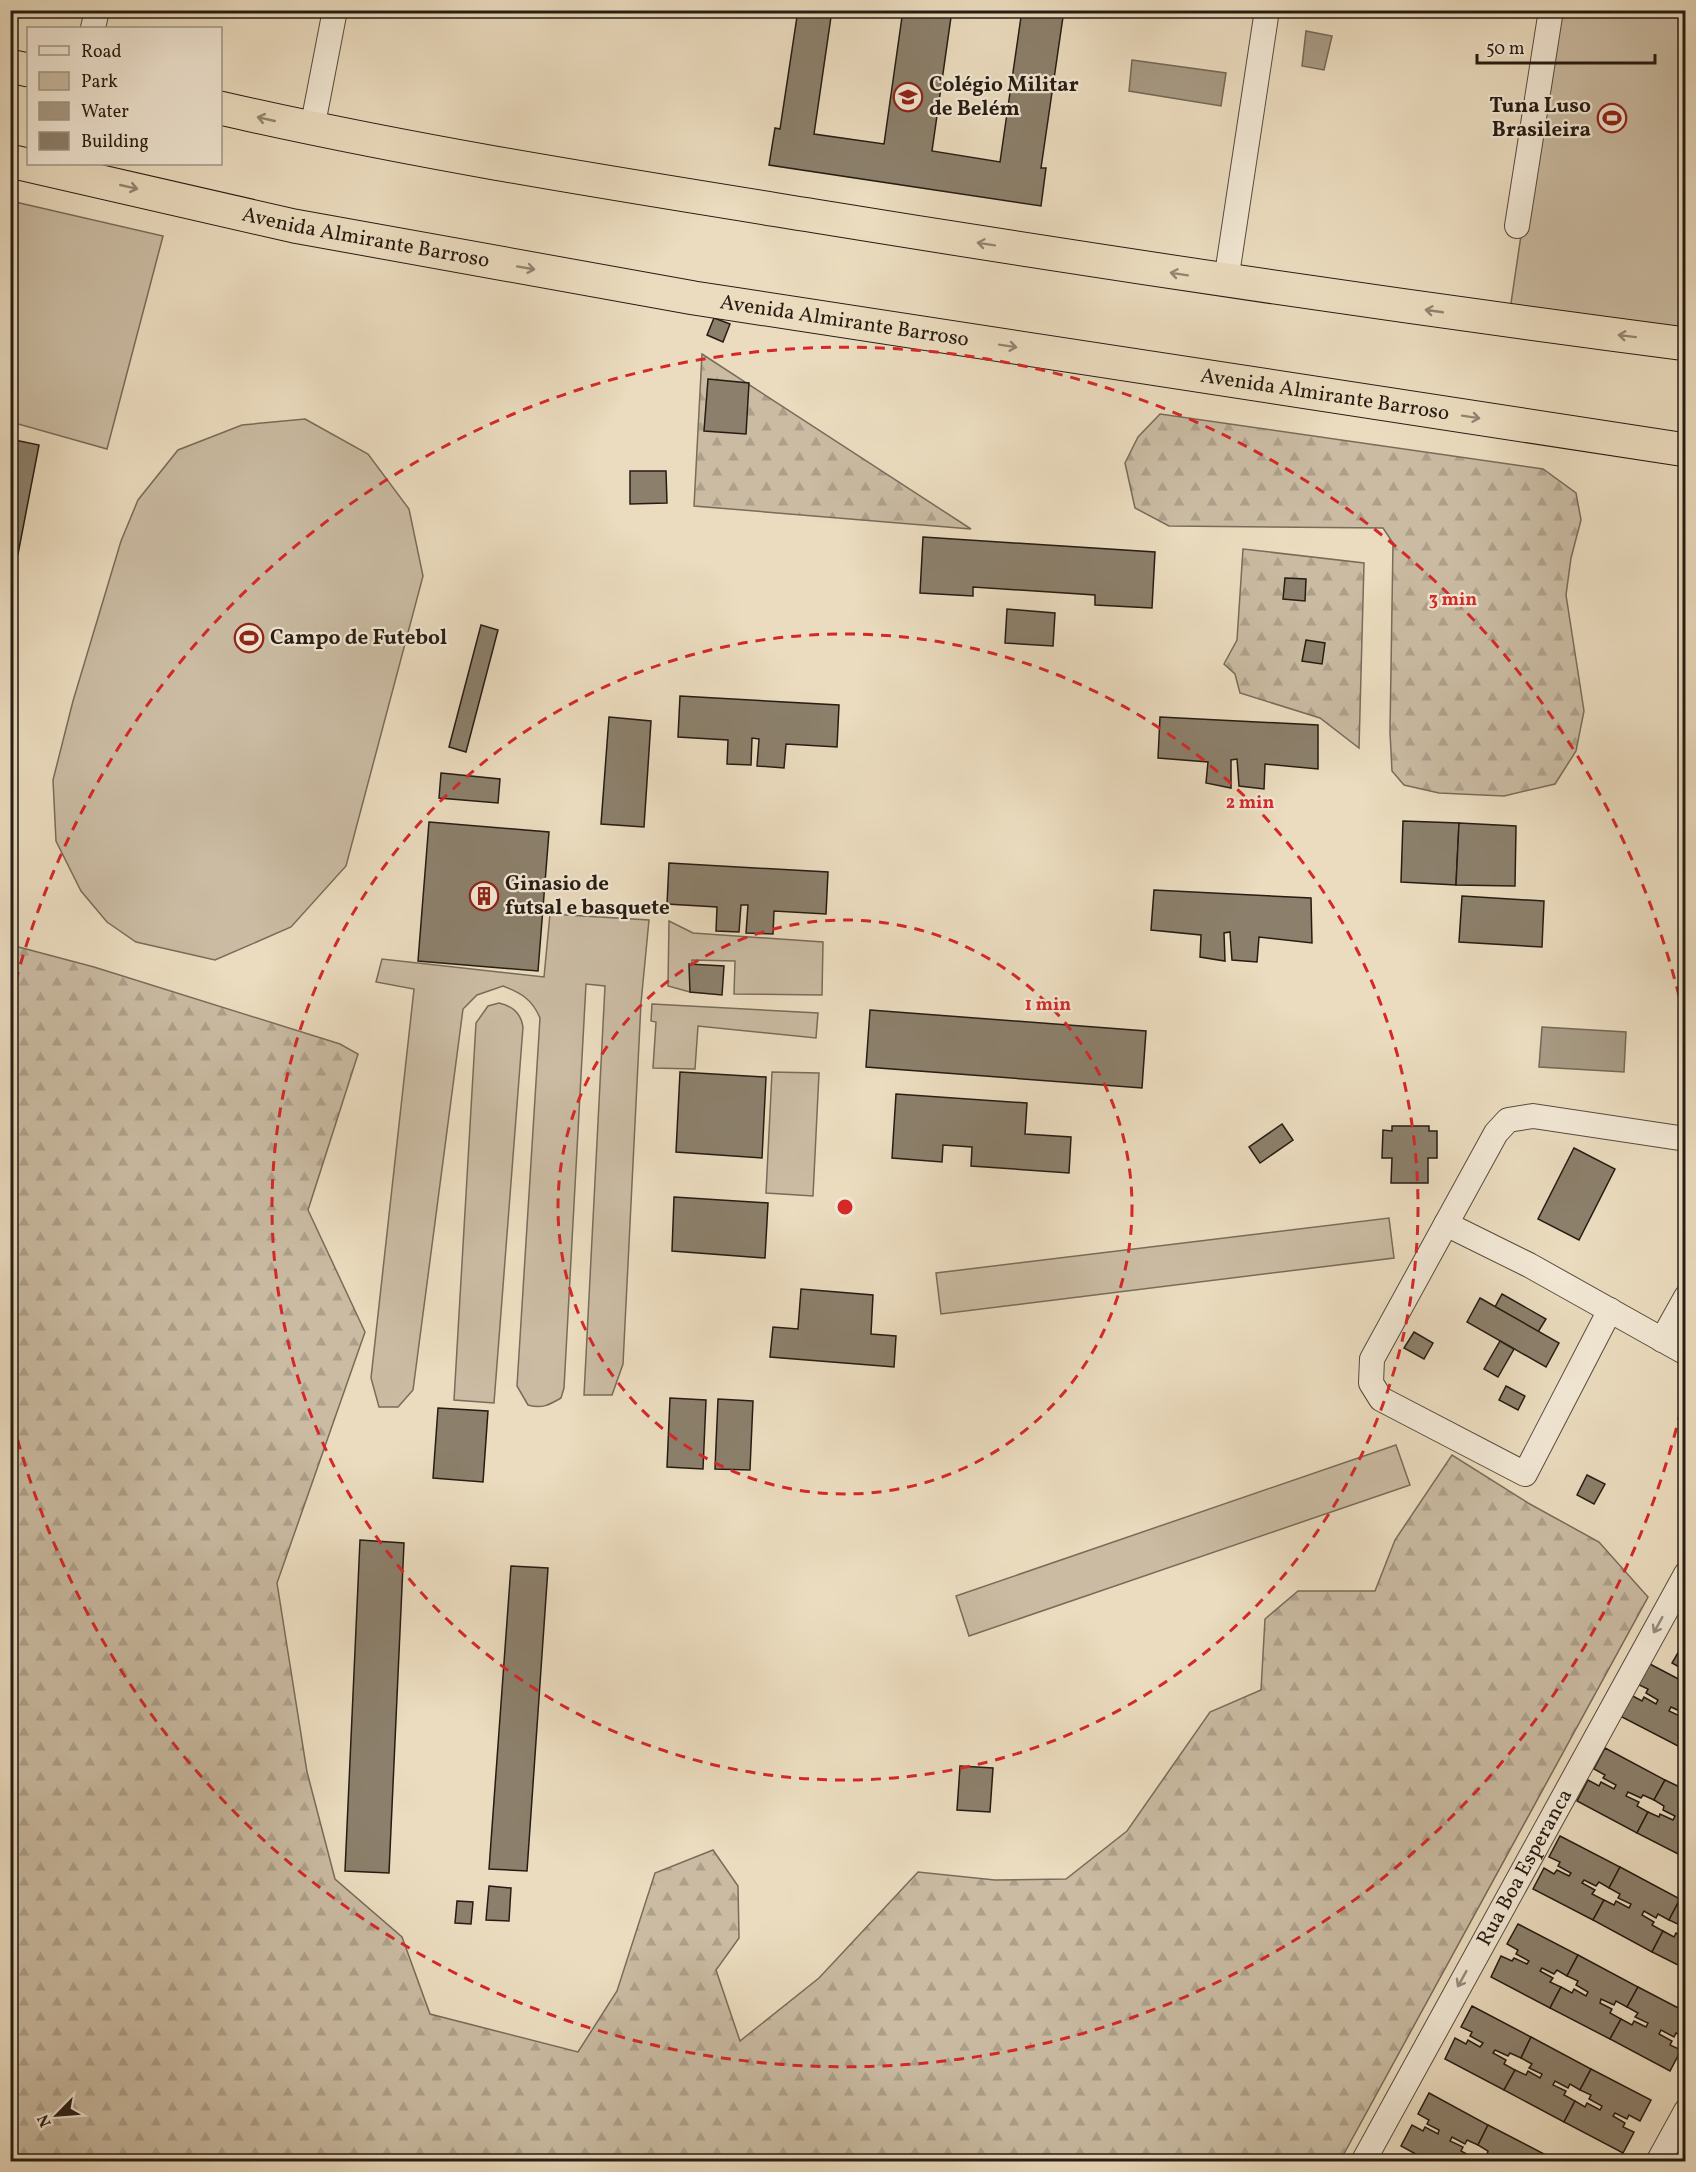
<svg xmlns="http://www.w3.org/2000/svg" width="1696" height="2172" font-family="Vollkorn,serif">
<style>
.green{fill:#cabba2;stroke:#786c5a;stroke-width:1.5}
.forest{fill:url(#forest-firs);stroke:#786c5a;stroke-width:1.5}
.water{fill:#a89b85;stroke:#746857;stroke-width:1.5}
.building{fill:#8c806c;stroke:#261c13;stroke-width:1.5}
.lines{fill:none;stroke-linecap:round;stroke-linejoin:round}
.street-casing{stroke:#574c3e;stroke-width:26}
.highway-casing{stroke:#261c13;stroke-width:35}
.street{stroke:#f2e8d5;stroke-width:24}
.highway{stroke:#ebdcbf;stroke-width:33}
.oneway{stroke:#928672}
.oneway2{stroke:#968c7e}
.ring{fill:none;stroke:#d62828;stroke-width:3;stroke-dasharray:10 8}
.labels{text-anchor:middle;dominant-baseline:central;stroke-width:4.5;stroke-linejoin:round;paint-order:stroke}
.poi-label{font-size:21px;font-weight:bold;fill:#261c13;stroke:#f2e8d5;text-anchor:start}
.street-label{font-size:21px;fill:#261c13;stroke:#f2e8d5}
.centre{fill:#d62828;stroke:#f2e8d5;stroke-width:3}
.ring-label{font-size:18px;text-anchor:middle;font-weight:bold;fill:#d62828;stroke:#f2e8d5;stroke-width:4.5;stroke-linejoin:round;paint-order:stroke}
</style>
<defs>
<pattern id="forest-firs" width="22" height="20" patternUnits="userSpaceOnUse" patternTransform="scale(1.5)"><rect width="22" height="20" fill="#cabba2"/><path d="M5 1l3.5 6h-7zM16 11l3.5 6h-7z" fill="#ada08b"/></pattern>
</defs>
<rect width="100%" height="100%" fill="#ebdcbf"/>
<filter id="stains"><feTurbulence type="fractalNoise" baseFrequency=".00333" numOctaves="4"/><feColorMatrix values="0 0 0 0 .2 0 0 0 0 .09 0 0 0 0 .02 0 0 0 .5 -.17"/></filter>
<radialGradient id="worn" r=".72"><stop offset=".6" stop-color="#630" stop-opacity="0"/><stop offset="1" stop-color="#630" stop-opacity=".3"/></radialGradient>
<g class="green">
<path d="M1554,11H1685V344L1510,310Z"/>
<path d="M11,201L163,236L107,449L11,422Z"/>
<path d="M305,419L368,454L409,509L423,576L346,866L291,927L215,960L136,942L107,922L81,891L56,841L53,780L73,701L121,541L138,500L178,450L242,425Z"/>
<path d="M550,914L649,920L641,1003L623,1364L612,1395H584L605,986L586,984L564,1388L561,1398C549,1405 542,1409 528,1405L517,1386L540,1018C532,999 521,993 503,986L477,995L463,1009L413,1390L398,1407H379L371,1378L414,989L376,982L382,959L544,977Z"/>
<path d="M669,921L693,933L823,942L822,995L734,994L735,961L692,960L690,992L668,986Z"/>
<path d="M499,1003C513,1006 521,1013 523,1027L494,1403L454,1400L476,1023L488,1006Z"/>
<path d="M652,1004L818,1013L816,1038L698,1026L695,1069L653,1068L656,1022L651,1021Z"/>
<path d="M772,1072L819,1073L813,1196L766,1193Z"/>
<path d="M1389,1218L1394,1258L941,1314L936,1273Z"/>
<path d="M1396,1445L1410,1485L969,1636L956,1596Z"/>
</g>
<g class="forest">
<path d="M702,354L971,529L694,506Z"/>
<path d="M1160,414L1543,469L1576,493L1581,520L1571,558L1566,595L1584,711L1576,751L1555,784L1504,796L1439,793L1404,785L1392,771L1390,732L1393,543L1383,528L1169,526L1135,508L1125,463L1138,437Z"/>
<path d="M1243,549L1364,563L1359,748L1320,718L1240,693L1235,674L1224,664L1237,640Z"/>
<path d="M11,945L94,967L340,1044L358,1054L308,1210L365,1332L277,1583L307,1772L335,1879L402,1937L430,2014L578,2052L617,1991L655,1873L713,1850L738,1886L739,1938L716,1970L740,2041L819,1978L918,1872L995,1880L1066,1879L1127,1831L1210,1712L1261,1690L1265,1619L1298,1591H1375L1395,1540L1452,1455L1528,1503L1599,1542L1648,1597L1340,2161H11Z"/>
</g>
<g class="water">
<path d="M1306,31L1332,36L1324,70L1302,66Z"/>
<path d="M1132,60L1226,73L1221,106L1129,91Z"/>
<path d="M1542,1027L1626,1032L1624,1072L1539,1067Z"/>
</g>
<g class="building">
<path d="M798,10H832L814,134L884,144L903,10H952L932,151L1000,162L1022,10H1064L1041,168H1046L1041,206L769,165L775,128L780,129Z"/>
<path d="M714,318L730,324L723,342L707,335Z"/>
<path d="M708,379L749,383L746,434L704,431Z"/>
<path d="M10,439L39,445L18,554L10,552Z"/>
<path d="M630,471H666L667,503L630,504Z"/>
<path d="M923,537L1155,552L1152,608L1095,605V595L973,587V596L920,593Z"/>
<path d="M1285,578L1306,579L1305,601L1283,599Z"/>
<path d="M1007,609L1055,613L1053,646L1005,643Z"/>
<path d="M481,625L498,630L466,752L449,747Z"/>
<path d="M1306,640L1325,643L1322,664L1302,661Z"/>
<path d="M680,696L839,705L837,747L786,744L784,768L757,766L759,739L752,738L751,765L727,764L728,740L678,737Z"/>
<path d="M609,717L651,721L644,827L601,824Z"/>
<path d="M1160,717L1318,725V769L1265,764L1264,789L1239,786L1237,759L1231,760V788L1206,783L1208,762L1158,758Z"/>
<path d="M441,773L500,779L498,803L439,798Z"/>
<path d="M1403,821L1459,823L1456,885L1401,882Z"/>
<path d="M429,822L549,832L538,971L418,961Z"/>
<path d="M1459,823L1516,826L1515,886L1456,885Z"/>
<path d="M669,863L828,872L826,914L774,911L773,934L746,933L748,905H741L739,932L716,931L717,907L667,904Z"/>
<path d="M1154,890L1311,898L1312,943L1259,937L1257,962L1232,960L1230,932L1224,933L1225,961L1200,957L1201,935L1151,930Z"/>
<path d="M1462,896L1544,901L1542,947L1459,942Z"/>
<path d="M689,964L724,966L722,995L690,992Z"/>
<path d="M870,1010L1146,1031L1142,1088L866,1067Z"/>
<path d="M680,1072L766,1077L762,1158L676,1152Z"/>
<path d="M896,1094L1027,1103L1025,1134L1071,1137L1069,1173L971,1166L972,1147L943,1145L942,1162L892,1158Z"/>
<path d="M1282,1124L1293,1140L1260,1163L1249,1147Z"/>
<path d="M1392,1126H1429V1131H1437V1158H1428V1183H1391L1392,1158H1382L1383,1130L1392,1131Z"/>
<path d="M1574,1148L1615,1169L1579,1240L1538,1219Z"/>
<path d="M674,1197L768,1203L765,1258L672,1251Z"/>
<path d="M801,1289L873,1295L871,1334L896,1336L894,1367L770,1357L773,1327L798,1329Z"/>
<path d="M1502,1294L1546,1319L1538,1332L1495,1307Z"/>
<path d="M1480,1298L1559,1343L1546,1367L1467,1322Z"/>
<path d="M1414,1332L1433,1343L1424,1359L1404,1348Z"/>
<path d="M1500,1341L1514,1349L1498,1377L1484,1369Z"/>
<path d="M1506,1386L1525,1396L1518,1410L1499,1400Z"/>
<path d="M670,1398L706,1400L703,1469L667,1467Z"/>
<path d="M718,1399L753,1401L750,1470L715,1469Z"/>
<path d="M438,1408L488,1411L483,1482L433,1478Z"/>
<path d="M1587,1475L1605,1484L1594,1504L1577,1495Z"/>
<path d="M360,1540L404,1543L389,1873L345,1871Z"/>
<path d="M511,1566L548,1568L527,1871L489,1869Z"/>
<path d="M1686,1639V1671L1672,1663Z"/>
<path d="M1648,1663L1686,1683L1684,1713L1671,1707L1669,1711L1682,1717L1680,1721L1686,1724V1737L1680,1747L1620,1716L1631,1695L1642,1701L1644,1697L1656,1704L1658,1700L1646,1693L1648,1689L1637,1684Z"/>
<path d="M1605,1748L1665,1780L1654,1800L1643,1795L1641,1798L1628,1792L1626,1796L1639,1802L1637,1806L1648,1812L1637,1833L1577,1801L1588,1780L1599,1786L1601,1782L1614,1789L1616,1785L1603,1778L1605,1775L1594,1769Z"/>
<path d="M960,1766L993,1768L990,1812L957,1810Z"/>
<path d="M1665,1780L1686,1790V1858L1637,1833L1648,1812L1659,1817L1660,1814L1673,1820L1675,1816L1663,1810L1664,1806L1654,1800Z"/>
<path d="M1560,1836L1620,1867L1609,1888L1599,1882L1596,1886L1584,1880L1582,1883L1595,1890L1592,1894L1604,1900L1593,1920L1533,1889L1544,1868L1554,1874L1557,1870L1569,1876L1571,1873L1558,1866L1560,1862L1549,1857Z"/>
<path d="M1620,1867L1680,1899L1669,1920L1658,1914L1656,1918L1644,1911L1642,1915L1654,1922L1652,1925L1663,1931L1652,1952L1593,1920L1604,1900L1614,1905L1616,1901L1629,1908L1631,1904L1618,1898L1620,1894L1609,1888Z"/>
<path d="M489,1886L511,1888L509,1921L486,1920Z"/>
<path d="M1680,1899L1686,1902V1933L1678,1929L1680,1925L1669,1920Z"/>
<path d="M457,1901L473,1902L471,1924L455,1923Z"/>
<path d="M1518,1924L1578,1955L1567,1976L1557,1970L1554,1974L1542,1968L1540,1971L1553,1978L1550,1982L1561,1987L1550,2008L1491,1977L1501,1956L1512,1961L1514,1958L1527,1964L1529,1961L1516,1954L1518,1950L1507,1944Z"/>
<path d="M1663,1931L1674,1937L1676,1933L1686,1938V1969L1652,1952Z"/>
<path d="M1578,1955L1638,1987L1627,2007L1616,2001L1614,2005L1601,1999L1600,2003L1612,2009L1610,2013L1621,2019L1610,2039L1550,2008L1561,1987L1572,1993L1574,1989L1586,1996L1588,1992L1576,1985L1578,1981L1567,1976Z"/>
<path d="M1638,1987L1686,2012V2038L1676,2033L1674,2037L1661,2030L1659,2034L1672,2041L1670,2045L1681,2050L1670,2071L1610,2039L1621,2019L1632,2025L1634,2021L1646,2027L1648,2023L1635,2017L1638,2013L1627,2007Z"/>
<path d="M1472,2006L1531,2037L1521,2058L1510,2053L1508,2056L1495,2050L1493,2053L1506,2060L1504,2064L1515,2070L1504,2090L1445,2059L1455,2038L1466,2044L1468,2040L1480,2047L1483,2043L1470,2036L1472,2032L1461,2027Z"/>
<path d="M1531,2037L1591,2069L1580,2090L1570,2084L1568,2088L1555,2081L1553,2085L1566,2091L1564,2095L1575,2101L1564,2122L1504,2090L1515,2070L1526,2075L1528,2071L1540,2078L1542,2074L1529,2068L1532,2064L1521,2058Z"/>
<path d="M1591,2069L1651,2100L1640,2121L1629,2115L1627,2119L1615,2113L1613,2116L1625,2123L1623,2127L1634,2132L1623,2153L1564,2122L1575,2101L1585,2107L1587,2103L1600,2110L1602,2106L1589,2099L1591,2095L1580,2090Z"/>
<path d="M1429,2093L1488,2125L1478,2145L1467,2140L1465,2144L1452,2137L1450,2141L1463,2147L1461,2151L1472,2157L1469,2162H1430L1401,2146L1412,2125L1423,2131L1425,2127L1438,2134L1439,2130L1427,2124L1429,2120L1418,2114Z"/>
<path d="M1488,2125L1548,2156L1545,2162H1499L1487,2155L1488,2151L1478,2145Z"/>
</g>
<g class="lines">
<g class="street-casing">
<g id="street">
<path d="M93,28L97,10"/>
<path d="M312,129L335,10"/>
<path d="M1517,226L1551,10"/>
<path d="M1226,281L1267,10"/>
<path d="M1446,1224L1529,1265L1686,1353"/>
<path d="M1610,1310L1525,1474L1381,1399L1371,1383L1372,1359L1496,1133L1508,1120L1533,1116L1686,1139"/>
<path d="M1662,1340L1686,1297"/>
<path id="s1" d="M1363,2162L1686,1574"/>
<path d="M1658,2162L1686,2111"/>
</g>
</g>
<g class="highway-casing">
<g id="highway">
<path d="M10,66L28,70"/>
<path d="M220,108C417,153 616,184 815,216C1104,263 1394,306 1686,344"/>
<path id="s2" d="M10,161L294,226L694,298L1686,450"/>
</g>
</g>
<use href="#street" class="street"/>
<use href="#highway" class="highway"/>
</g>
<defs><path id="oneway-shaft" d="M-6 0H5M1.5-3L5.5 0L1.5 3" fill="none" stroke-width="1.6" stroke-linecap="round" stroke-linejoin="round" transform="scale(1.5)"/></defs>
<g class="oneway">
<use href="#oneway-shaft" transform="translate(266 119) rotate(-167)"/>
<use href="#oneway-shaft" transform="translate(129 187) rotate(13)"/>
<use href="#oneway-shaft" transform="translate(986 244) rotate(-171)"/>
<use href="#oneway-shaft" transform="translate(526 268) rotate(10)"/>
<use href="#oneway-shaft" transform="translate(1179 274) rotate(-171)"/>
<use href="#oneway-shaft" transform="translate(1434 311) rotate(-172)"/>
<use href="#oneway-shaft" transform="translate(1627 336) rotate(-173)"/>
<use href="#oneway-shaft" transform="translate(1008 346) rotate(9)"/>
<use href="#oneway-shaft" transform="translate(1471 417) rotate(9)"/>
</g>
<g class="oneway2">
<use href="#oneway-shaft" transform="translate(1658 1625) rotate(119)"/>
<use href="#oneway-shaft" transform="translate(1462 1979) rotate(119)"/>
</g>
<g class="ring">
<circle cx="845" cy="1207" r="287"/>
<circle cx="845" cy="1207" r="573"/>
<path d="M1685 1393A860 860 0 0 1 11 1415M11 999A860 860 0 0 1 1685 1021"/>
</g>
<defs>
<g id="school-ring" transform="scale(1.5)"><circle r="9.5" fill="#f2e8d5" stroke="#8f2418" stroke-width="1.5"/><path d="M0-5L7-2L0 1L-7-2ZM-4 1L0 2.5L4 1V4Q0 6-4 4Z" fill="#8f2418"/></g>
<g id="stadium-ring" transform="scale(1.5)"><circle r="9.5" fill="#f2e8d5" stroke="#8f2418" stroke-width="1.5"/><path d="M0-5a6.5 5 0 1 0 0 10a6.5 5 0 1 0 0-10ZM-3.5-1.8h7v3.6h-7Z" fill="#8f2418"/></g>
<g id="building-ring" transform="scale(1.5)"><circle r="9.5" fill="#f2e8d5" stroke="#8f2418" stroke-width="1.5"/><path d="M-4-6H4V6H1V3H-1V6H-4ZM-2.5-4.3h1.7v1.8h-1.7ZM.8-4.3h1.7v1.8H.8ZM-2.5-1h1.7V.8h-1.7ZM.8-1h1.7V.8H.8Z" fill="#8f2418"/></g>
</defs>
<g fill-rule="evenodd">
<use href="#school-ring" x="908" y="97"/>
<use href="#stadium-ring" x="1612" y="118"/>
<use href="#stadium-ring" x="249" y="638"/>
<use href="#building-ring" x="484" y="896"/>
</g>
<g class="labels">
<g class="poi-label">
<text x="929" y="85">Colégio Militar<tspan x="929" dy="24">de Belém</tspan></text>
<text x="1591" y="106" text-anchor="end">Tuna Luso<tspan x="1591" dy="24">Brasileira</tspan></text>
<text x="270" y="638">Campo de Futebol</text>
<text x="505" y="884">Ginasio de<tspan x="505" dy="24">futsal e basquete</tspan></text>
</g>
<g class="street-label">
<text stroke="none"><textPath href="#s2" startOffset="364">Avenida Almirante Barroso</textPath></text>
<text stroke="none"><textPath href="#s2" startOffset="850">Avenida Almirante Barroso</textPath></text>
<text stroke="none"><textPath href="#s2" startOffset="1336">Avenida Almirante Barroso</textPath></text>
<text stroke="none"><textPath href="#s1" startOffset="336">Rua Boa Esperanca</textPath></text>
</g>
</g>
<circle cx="845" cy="1207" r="9" class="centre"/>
<g class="ring-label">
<text x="1453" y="605">3 min</text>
<text x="1250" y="808">2 min</text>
<text x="1048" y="1010">1 min</text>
</g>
<rect width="1696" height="2172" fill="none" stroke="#ebdcbf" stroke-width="36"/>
<rect x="12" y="12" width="1672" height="2148" fill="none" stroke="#261c13" stroke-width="3"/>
<rect x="18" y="18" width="1660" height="2136" fill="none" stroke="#261c13" stroke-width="1.5"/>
<rect x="27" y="27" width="195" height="138" fill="#f2e8d5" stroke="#a09687" stroke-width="1.5"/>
<rect x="39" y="46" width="30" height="9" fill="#f2e8d5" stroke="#a09687" stroke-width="1.5"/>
<text x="81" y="57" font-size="18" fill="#261c13">Road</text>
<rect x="39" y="72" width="30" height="18" fill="#cabba2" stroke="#a09687" stroke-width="1.5"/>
<text x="81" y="87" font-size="18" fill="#261c13">Park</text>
<rect x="39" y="102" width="30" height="18" fill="#a89b85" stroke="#a09687" stroke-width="1.5"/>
<text x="81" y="117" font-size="18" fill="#261c13">Water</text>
<rect x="39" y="132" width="30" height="18" fill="#8c806c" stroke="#a09687" stroke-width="1.5"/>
<text x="81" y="147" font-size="18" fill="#261c13">Building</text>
<g transform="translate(57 2115) rotate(245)" stroke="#f2e8d5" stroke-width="4.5" paint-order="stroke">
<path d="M0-4.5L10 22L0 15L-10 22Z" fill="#261c13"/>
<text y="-9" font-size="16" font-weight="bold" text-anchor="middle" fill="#261c13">N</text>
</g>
<path d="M1477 54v9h178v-9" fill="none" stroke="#261c13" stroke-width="3"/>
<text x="1486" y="54" font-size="18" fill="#261c13" stroke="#f2e8d5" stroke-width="4.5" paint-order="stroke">50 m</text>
<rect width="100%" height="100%" filter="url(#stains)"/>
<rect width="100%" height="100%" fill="url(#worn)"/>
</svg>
